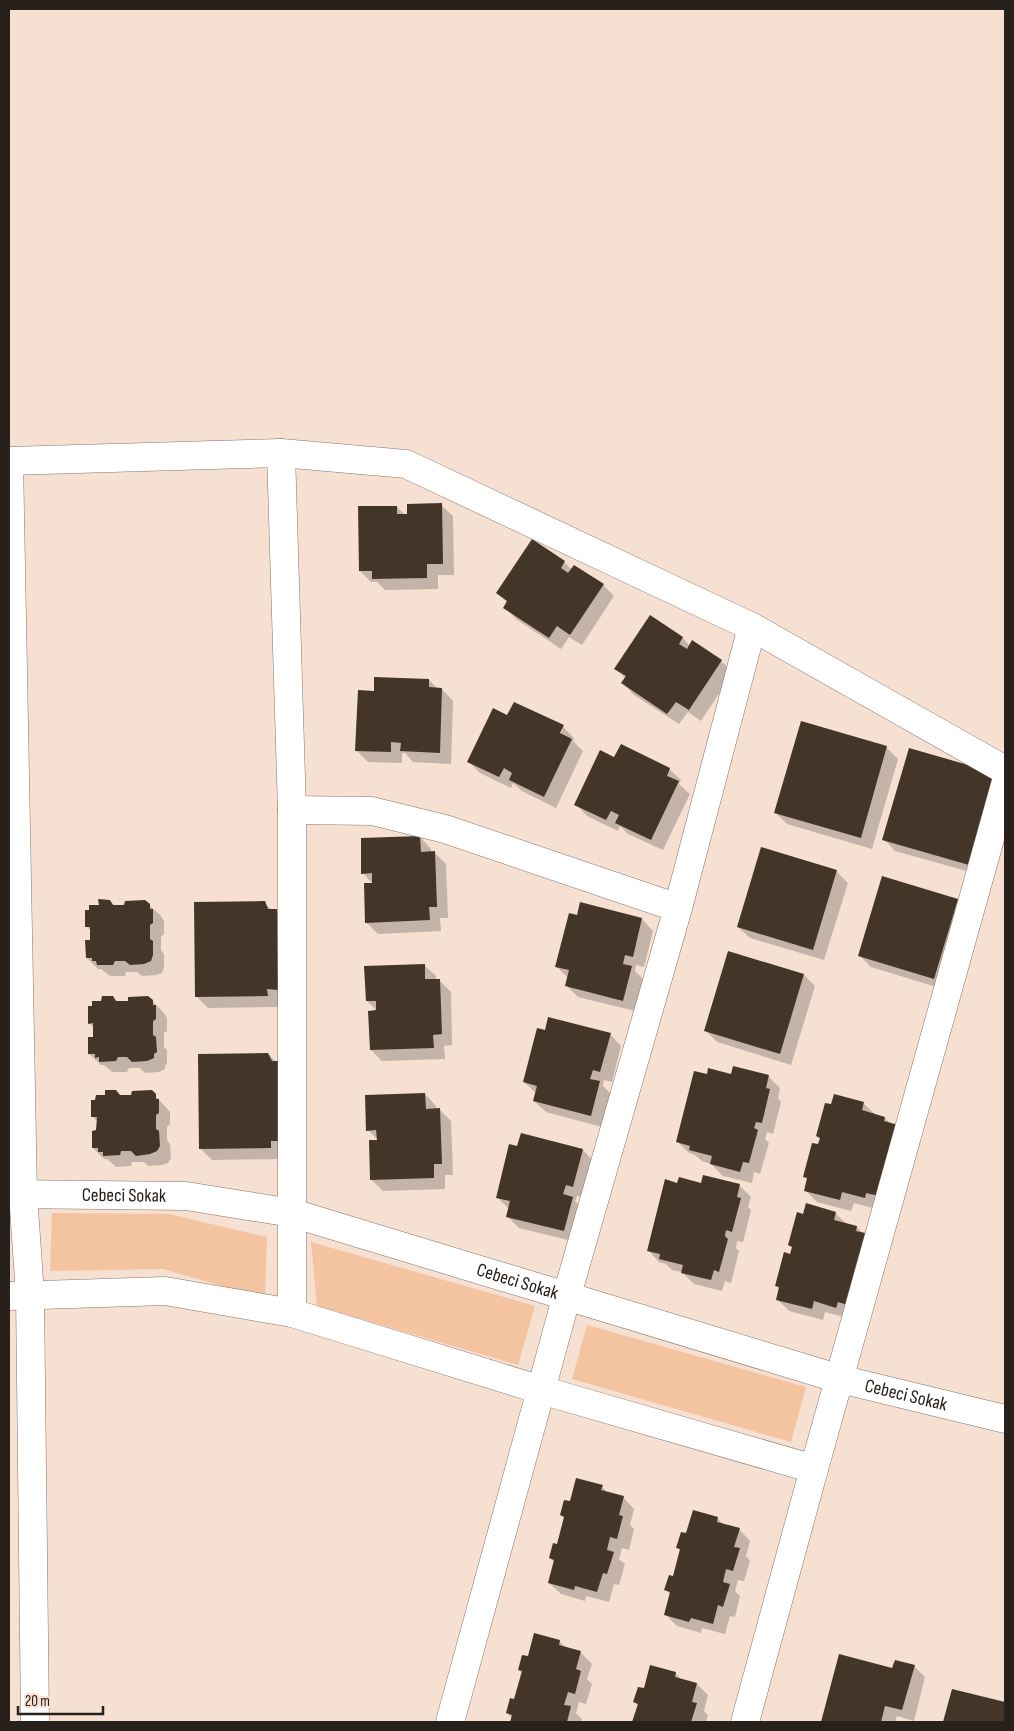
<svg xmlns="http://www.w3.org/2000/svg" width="1014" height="1731" viewBox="0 0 1014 1731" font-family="'Sofia Sans Condensed',sans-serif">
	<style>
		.green { fill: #f4c3a0 }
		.shadow { fill: #0003; fill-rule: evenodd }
		.building { fill: #443529 }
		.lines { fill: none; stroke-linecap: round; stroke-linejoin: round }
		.minor-casing { stroke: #877568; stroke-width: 29 }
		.minor { stroke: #fff; stroke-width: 28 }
		.labels { text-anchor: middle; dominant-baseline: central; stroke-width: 5; stroke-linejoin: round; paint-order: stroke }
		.street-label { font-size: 19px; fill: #28201b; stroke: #f5e0d2 }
	</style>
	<rect width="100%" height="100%" fill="#f5e0d2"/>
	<!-- green -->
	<path class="green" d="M52,1213L169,1214L267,1237L265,1298L163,1269L50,1271Z
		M311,1242L535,1306L518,1365L317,1306Z
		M587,1325L806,1387L791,1442L572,1379Z"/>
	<!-- shadow -->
	<path class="shadow" d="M441,505L453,516L454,575H438V589L385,590L377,582H371L360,571L397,507L405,515Z
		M564,562L572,570L603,585L614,596L582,645L569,637L561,649L516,619L505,607L508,603L498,593Z
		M650,616L683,638L690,646L721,661L733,672L701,721L688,712L679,724L634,695L623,683L626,679L616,669Z
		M429,680L438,689H442L453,701L451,764L413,762L405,753H402V763L368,762L357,751L375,692Z
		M508,716L563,727L574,738L573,741L583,751L556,808L522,791L513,783L511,788L480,773L469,762ZM560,729H563L558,739Z
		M886,747L898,759L872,849L787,824L775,812Z
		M910,750L981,875L895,851L884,839Z
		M669,769L681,780L679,784L690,794L663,850L628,834L620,826L618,831L587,816L576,804Z
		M420,837L431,849V853H435L446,864L448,918H440L441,931L378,934L366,922L373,884L363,873Z
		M836,871L848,883L824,960L750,938L738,927Z
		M883,878L958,900L969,912L946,990L871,967L860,956Z
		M110,901L115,906H125L145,901L161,916L164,921V934L161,937V950L164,954V967L162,973L156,975L142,976L137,972H126L125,976H110L101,969H98L87,958L91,941V931L86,926L100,906Z
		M264,903L272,910H276L288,922L289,1001L278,1000V1007L208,1008L197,997Z
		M581,903L642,919L653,931L644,967L636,965L635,971L643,979L635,1011L578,997L566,985L568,978L557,967L577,917Z
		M424,965L436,976V980H439L451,992L452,1045L444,1046L445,1059L382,1061L371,1050L378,1012L367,1001Z
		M804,975L815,986L791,1065L717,1042L705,1030Z
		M113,997L118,1003L129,1002L148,997L164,1013L167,1018V1031L164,1033V1047L167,1050V1064L165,1065V1069L159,1072L145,1073L140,1068H129L127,1072H112L104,1065H101L89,1054L94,1038V1028L89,1023L103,1002Z
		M610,1034L621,1046L612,1082L604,1080L603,1086L611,1094L602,1127L546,1112L534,1101L536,1093L524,1082Z
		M268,1054L276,1062L282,1159L212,1160L200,1148Z
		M708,1075L769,1077L780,1088L778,1098L781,1102L773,1134L767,1132L765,1139L769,1143L760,1174L754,1172L752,1183L723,1176L711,1164L702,1161L695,1155L689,1153L678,1142Z
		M116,1091L121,1096H132L151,1091L170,1112V1124L167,1127V1140L170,1144L171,1158L168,1163L162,1165L148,1166L144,1162H132L131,1166L116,1167L107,1159H104L93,1148L98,1131V1122L93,1117L106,1096Z
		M425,1094L436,1106V1110H440L451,1121L453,1175H445V1189L383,1191L371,1179L379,1141L368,1130Z
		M863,1103L876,1115L885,1118L891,1124L876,1209L854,1203L851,1211L817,1202L805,1190L808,1180L804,1176L819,1146L821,1139L817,1136Z
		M518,1148L583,1150L594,1162L585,1198L577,1196L575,1201L584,1210L576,1242L519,1228L507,1216L509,1209L497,1197Z
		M678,1184L739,1185L751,1197L748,1207L751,1210L743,1242L737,1241L736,1248L739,1251L731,1283L725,1281L722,1291L694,1284L682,1272L672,1270L666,1264L659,1262L648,1250Z
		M835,1213L848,1225L857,1227L863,1234L848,1318L825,1312L823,1320L789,1311L777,1299L780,1289L776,1286L793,1248L789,1245L804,1215Z
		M602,1487L609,1494L623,1497L634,1509L630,1525L634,1529L629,1550L622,1548L619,1559L625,1564L619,1585L614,1584L609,1602L586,1596L585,1601L561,1594L549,1583L555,1563L550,1558L557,1546L565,1518L562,1515L571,1503Z
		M718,1519L724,1525L739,1529L750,1541L746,1556L750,1561L744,1581L738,1580L735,1591L740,1596L735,1617L730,1616L725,1634L702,1628L701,1633L677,1626L665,1614L671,1595L666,1590L674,1577L681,1551L677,1547L687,1535Z
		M559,1641L566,1648L580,1652L592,1664L587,1679L592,1684L586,1704L579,1702L576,1713L582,1719L581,1722H511L512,1718L507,1713L515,1700L522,1673L519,1670L528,1658Z
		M840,1655L893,1670L914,1666L925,1677L914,1721L897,1716L895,1722H822Z
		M675,1673L682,1680L697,1684L708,1695L704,1711L708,1715L706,1722H634L638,1706L635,1702L645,1690Z
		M953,1690L1005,1704V1722H945Z"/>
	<!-- building -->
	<path class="building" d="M442,503L443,564H427V578L372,579V571H359L358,506H397V514H407V504Z
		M532,539L565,561L561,568L568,573L574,565L604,584L570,635L557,626L549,638L503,608L507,601L496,593Z
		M650,615L683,637L679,644L687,649L692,640L722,660L689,710L676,702L667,714L621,683L626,676L614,669Z
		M374,677L429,679V687L442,688L440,753L400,751L401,743L391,742V752L355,751L358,690L374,691Z
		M514,702L564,725L560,733L572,739L544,797L509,780L512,773L504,768L499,777L467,762L493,708L507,715Z
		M801,721L887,746L861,838L774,813Z
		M621,744L670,768L667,776L679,781L651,840L615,823L619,815L611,811L606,820L574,805L600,750L614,757Z
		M909,748L996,773L969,865L882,840Z
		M420,836L421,852L435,851L437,907H429L430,920L365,923L364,883H372V873L361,874V838Z
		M761,847L837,870L813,950L737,927Z
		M882,876L958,899L934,979L858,956Z
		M98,899L110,900L113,905H124L125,901L145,900L150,904V909H153V923L150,925V939L153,941V955L151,961L144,964L130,965L125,961H115L113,965H97L96,961H92V958H86L85,940H90V927H85V910H89V905H99Z
		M265,901L268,909H277L278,990L267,989L268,996L195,997L194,902Z
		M580,902L642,918L633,957L625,955L623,964L632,966L623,1001L565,986L569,970L555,967L569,913L577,915Z
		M728,951L804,974L780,1054L704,1031Z
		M425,964V979H440L442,1034L433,1035L434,1048L370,1050L368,1011L376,1010V1001H366L364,966Z
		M102,996H113L116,1001H128V997L148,996L153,1000V1005H156V1019L153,1021V1035L156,1037L157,1052L154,1054V1058L147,1061L132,1062L127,1057H118L116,1061L99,1062V1057L95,1058V1054H88V1037H93V1023L88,1024V1006H92V1001H101Z
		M548,1017L611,1033L600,1072L593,1070L590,1079L600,1081L591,1116L533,1101L537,1086L523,1082L537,1028L545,1030Z
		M268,1053L272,1061H280L281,1141H271V1148L199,1149L198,1054Z
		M733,1066L769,1075L766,1088L770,1089L762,1123L756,1122L754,1128L758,1130L749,1163L743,1162L740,1172L710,1164L712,1156L689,1150L690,1146L676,1142L694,1071L707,1074L708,1068L731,1074Z
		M105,1090H116L120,1095H131L132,1091L152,1090L156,1094V1099H159V1113L156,1115V1129L159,1131L160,1146L157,1151L150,1154L136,1156L131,1151H121L120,1155L103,1156V1152H98V1148H92V1131L96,1130L97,1117H91V1100H95L96,1095H105Z
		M425,1093L426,1109L440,1108L442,1164H434V1178L370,1180L369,1140H377L376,1130L366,1131L365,1095Z
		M834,1094L864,1102L862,1110L885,1117L884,1121L898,1125L879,1196L866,1193L865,1198L842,1192L840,1200L804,1191L807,1178L803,1177L812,1143L818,1144L820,1138L816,1136L825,1103L831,1104Z
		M521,1133L583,1149L573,1187L566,1185L563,1194L573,1197L564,1231L506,1217L510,1201L496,1198L509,1144L517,1146Z
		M703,1175L740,1184L737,1197L741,1198L732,1232L726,1230L725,1236L728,1239L719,1272L714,1270L711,1280L681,1273L683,1265L659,1259L660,1254L647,1251L665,1179L677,1183L679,1177L701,1183Z
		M806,1203L836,1212L834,1220L857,1226L856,1231L870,1234L851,1306L838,1302L836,1308L814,1301L812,1309L776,1300L779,1287L775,1286L784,1252L790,1254L792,1247L788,1245L797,1212L803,1214Z
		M576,1478L603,1485L601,1490L624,1496L619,1515L623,1516L617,1539L610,1537L607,1550L614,1552L607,1574L603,1573L597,1592L575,1586L574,1590L548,1583L554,1560L549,1558L553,1543L557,1544L564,1517L560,1515L564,1500L570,1501Z
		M693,1510L718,1517L717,1522L740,1528L734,1547L740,1548L733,1571L726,1569L723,1582L730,1584L723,1607L718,1605L713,1624L691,1618L689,1622L664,1615L670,1592L664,1590L669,1575L673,1576L680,1549L676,1548L681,1532L686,1533Z
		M534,1633L560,1640L559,1645L581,1651L576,1669L581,1671L575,1694L568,1692L564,1705L571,1706L567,1722H510L512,1715L506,1713L510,1698L514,1699L522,1671L518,1670L522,1655L528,1656Z
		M839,1654L892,1668L895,1660L915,1665L902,1710L885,1706L881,1722H821Z
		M650,1665L676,1672L675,1677L697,1683L692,1702L697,1703L691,1722H632L638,1704L633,1702L638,1687L644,1688Z
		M952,1689L1005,1702V1722H943Z"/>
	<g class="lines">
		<defs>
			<g id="minor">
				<path d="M281,453L292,810V1313"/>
				<path d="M9,461L23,1194L30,1295L35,1722"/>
				<path d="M9,461L281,453L406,464L752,627L1005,770"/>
				<path d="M292,810L372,811L445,829L678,908"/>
				<path id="s1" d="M9,1194L186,1196L292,1213L840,1379L1005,1419"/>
				<path d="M9,1296L165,1291L292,1313L541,1390L814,1469"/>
				<path d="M450,1722L567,1295L678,908L752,627"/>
				<path d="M745,1722L814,1469L1005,785"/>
			</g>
		</defs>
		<!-- minor casing -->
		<use href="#minor" class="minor-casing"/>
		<!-- minor -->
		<use href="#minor" class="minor"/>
	</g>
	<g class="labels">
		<!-- street labels -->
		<g class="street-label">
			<text stroke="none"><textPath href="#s1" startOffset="115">Cebeci Sokak</textPath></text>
			<text stroke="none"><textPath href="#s1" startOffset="520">Cebeci Sokak</textPath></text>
			<text stroke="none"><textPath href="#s1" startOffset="925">Cebeci Sokak</textPath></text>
		</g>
	</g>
	<!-- border -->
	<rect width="1014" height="1731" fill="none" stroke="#28201b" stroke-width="20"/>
	<!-- scale -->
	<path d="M18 1706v8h85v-8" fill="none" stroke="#28201b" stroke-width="2.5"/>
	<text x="25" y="1706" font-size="15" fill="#28201b" stroke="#f5e0d2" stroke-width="4" paint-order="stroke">20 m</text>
</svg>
